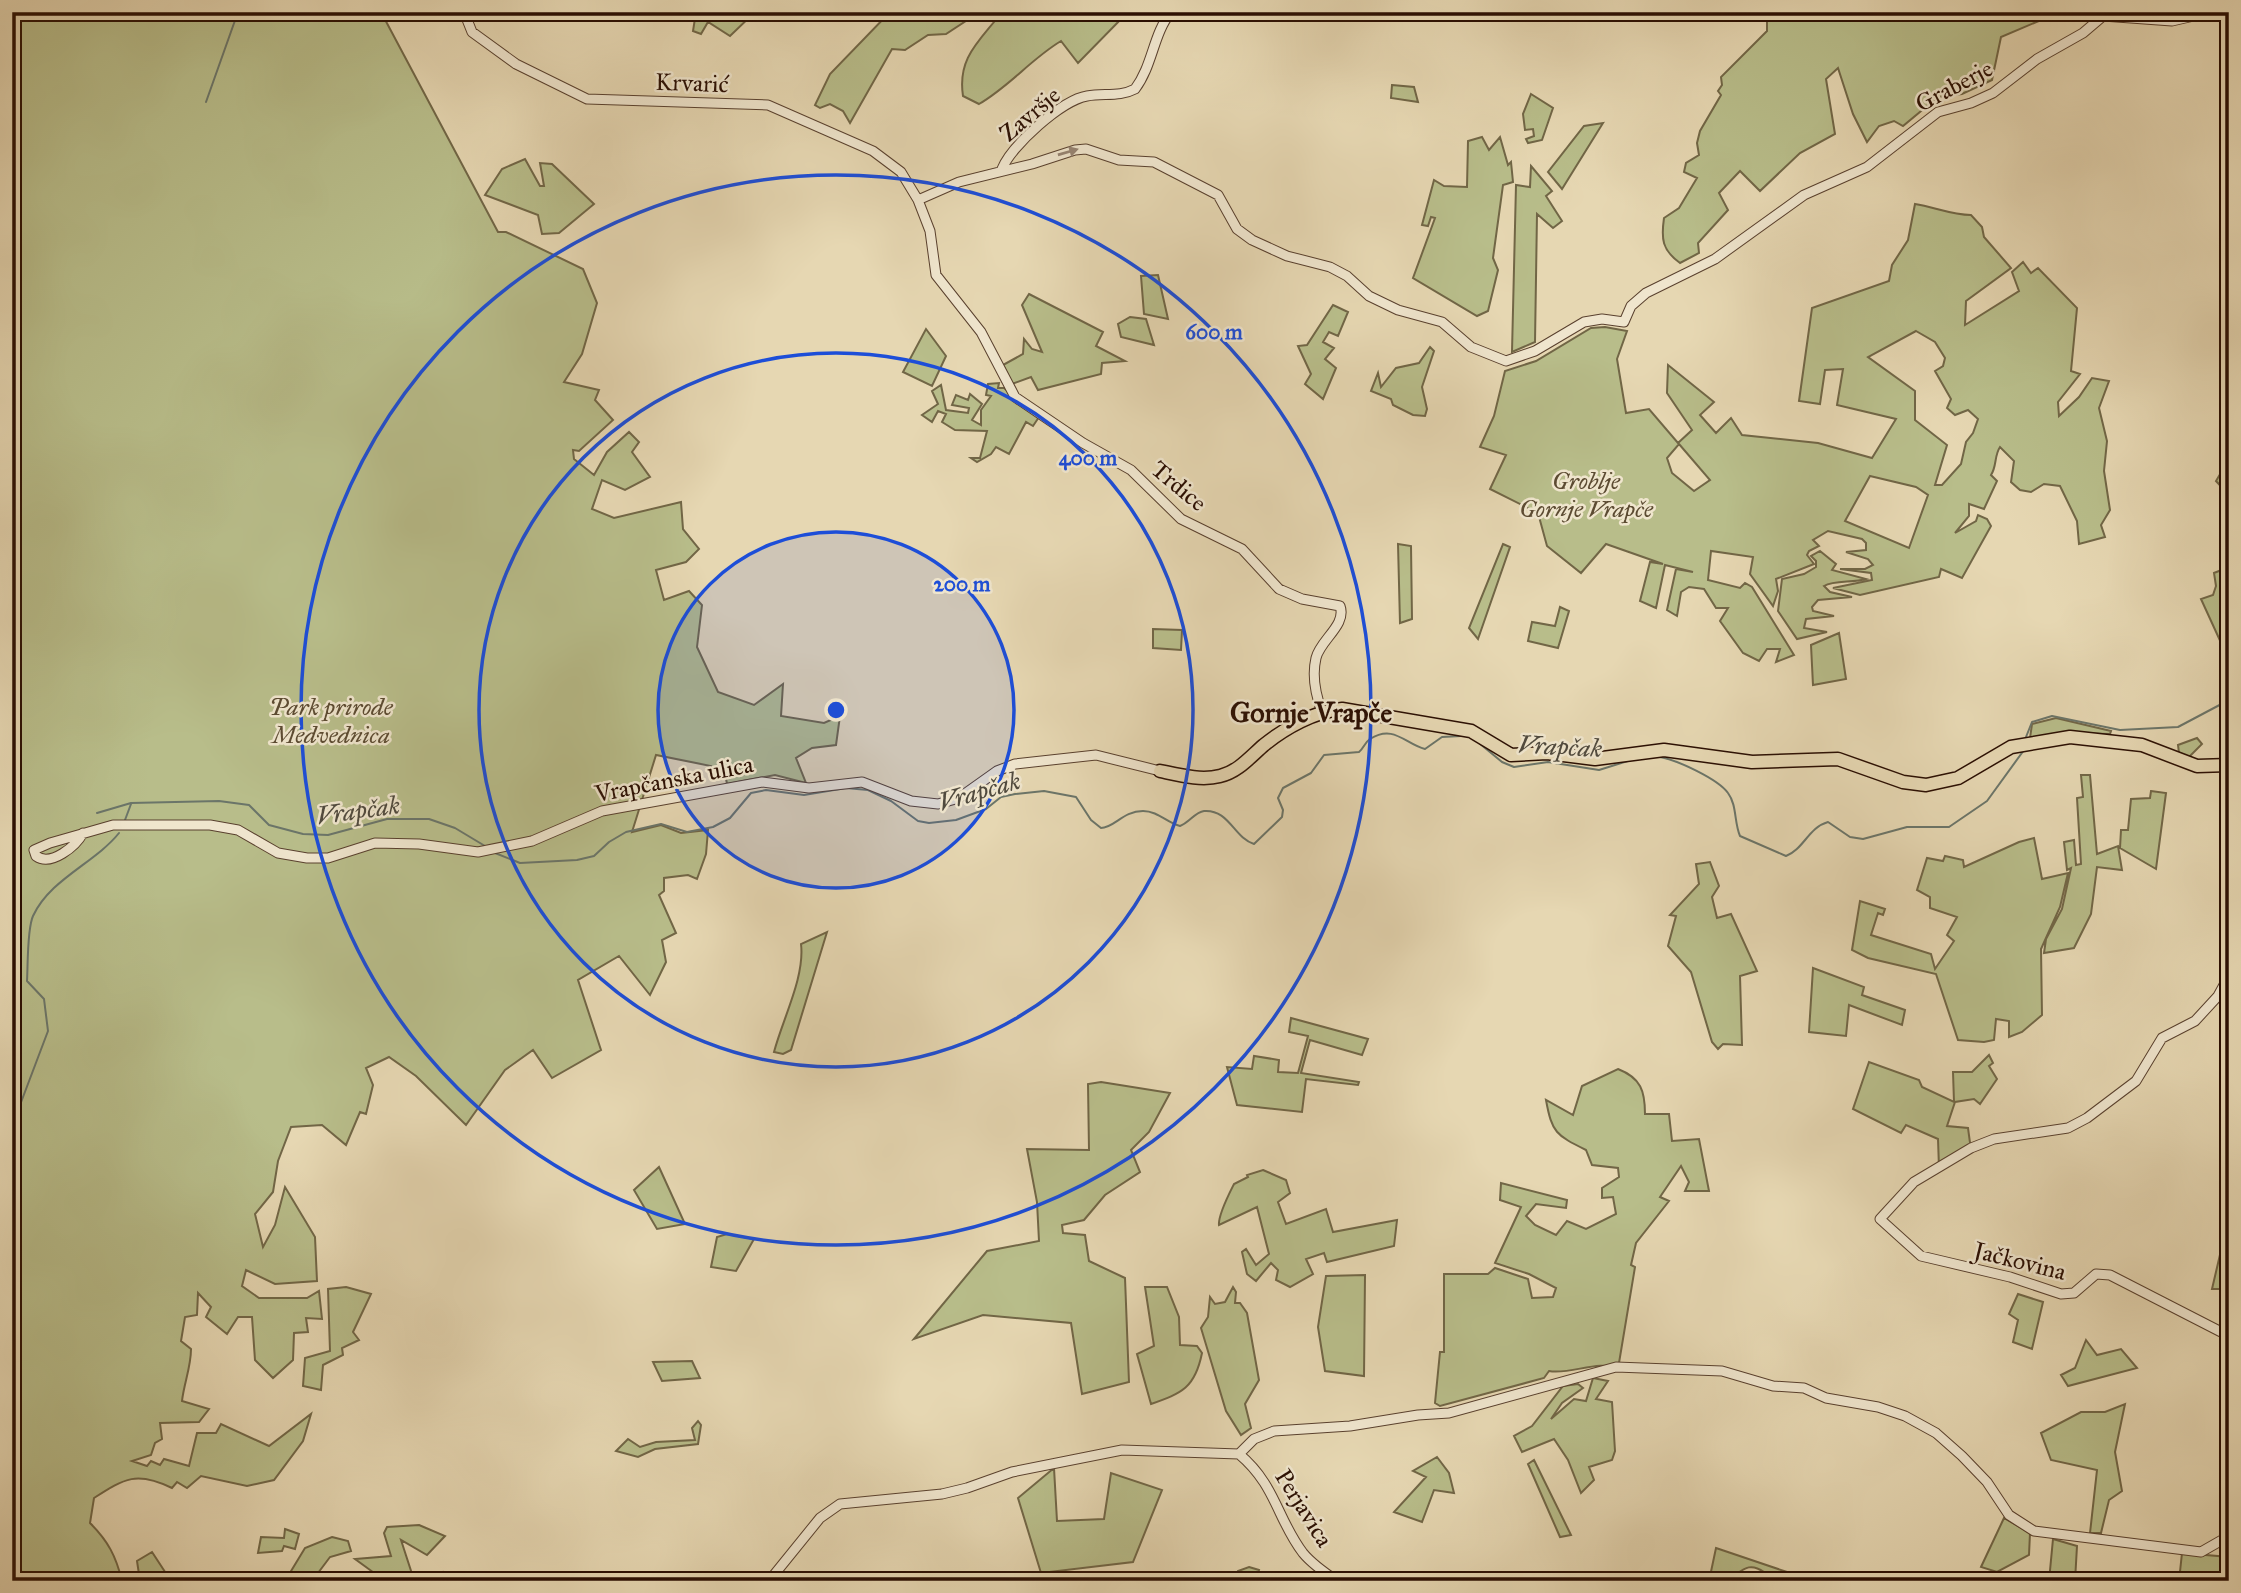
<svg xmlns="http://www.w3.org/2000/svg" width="2241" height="1593" viewBox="0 0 2241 1593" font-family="'IM FELL Great Primer',serif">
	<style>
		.green { fill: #b8bd8a; stroke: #716646; stroke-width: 2; fill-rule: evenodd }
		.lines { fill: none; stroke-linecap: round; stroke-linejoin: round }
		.stream { stroke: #6b7569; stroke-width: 2 }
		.minor-casing { stroke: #59402e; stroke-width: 11 }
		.major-casing { stroke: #2a0e02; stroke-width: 15 }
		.minor { stroke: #efe5cd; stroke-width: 9 }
		.major { stroke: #e6d7b2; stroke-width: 12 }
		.oneway { fill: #968472 }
		.ring { fill: none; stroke: #1d4ed8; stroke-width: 3.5 }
		.labels { text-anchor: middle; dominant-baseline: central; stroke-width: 5; stroke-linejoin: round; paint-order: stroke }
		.street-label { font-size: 24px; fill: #2a0e02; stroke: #efe5cd }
		.park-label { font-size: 24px; font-style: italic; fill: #5c4b32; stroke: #efe5cd }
		.water-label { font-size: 26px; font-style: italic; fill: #504a3e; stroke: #efe5cd }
		.quarter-label { font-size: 28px; font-weight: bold; fill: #2a0e02; stroke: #efe5cd }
		.centre { fill: #1d4ed8; stroke: #efe5cd; stroke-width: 3.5 }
		.ring-label { font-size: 21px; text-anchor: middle; font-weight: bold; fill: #1d4ed8; stroke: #efe5cd; stroke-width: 5; stroke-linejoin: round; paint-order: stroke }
	</style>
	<rect width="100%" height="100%" fill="#e6d7b2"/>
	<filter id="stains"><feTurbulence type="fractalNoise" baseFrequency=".00286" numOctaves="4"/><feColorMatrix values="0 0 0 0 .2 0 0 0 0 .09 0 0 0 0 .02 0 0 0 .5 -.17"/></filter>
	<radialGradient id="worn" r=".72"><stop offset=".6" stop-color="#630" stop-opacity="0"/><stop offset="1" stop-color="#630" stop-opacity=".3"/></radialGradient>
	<!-- green -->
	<path class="green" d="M12,12H381L498,232H506L583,269L597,303L582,354L564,382L599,390L595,400L613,420L579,451L573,450L574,459L594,475L607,452L629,432L639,442L632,452L650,477L625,490L602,480L592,509L614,518L681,502L683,529L699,549L686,562L656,570L664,600L689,591L702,605L697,647L718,692L754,705L783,684L781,716L824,723L840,716L836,745L812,748L796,758L806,783L775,775L727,784L725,773L714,775L711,766L656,755L632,832L661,825L681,833L708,830L706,854L697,879L688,875L664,878V891L659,895L676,933L662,940L666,962L650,995L619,956L578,980L601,1050L552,1078L533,1050L505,1070L466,1125L416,1076L389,1057L366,1068L373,1085L366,1114L360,1112L346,1145L322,1125L291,1127L278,1161L273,1192L255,1214L263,1247L275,1225L285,1187L315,1237L317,1281L275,1284L246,1270L242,1286L259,1298H307L319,1291L322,1319L306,1318L308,1332L294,1333L293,1360L273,1378L255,1360L252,1317H238L227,1334L206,1317L211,1307L198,1293L197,1315L185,1317L181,1341L191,1349C191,1367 184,1383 182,1401L209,1409L199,1422L160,1423L162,1439L155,1443L151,1455L132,1461L147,1466L151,1461L160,1465L164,1459L189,1466L197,1433H216L221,1424L269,1446L311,1414L303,1441L274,1480L247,1486L201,1476L187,1488L177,1482L172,1488C137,1471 125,1478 94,1498L90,1523C108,1541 116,1556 122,1581H12Z
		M696,12H755L730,36L708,22L701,34L693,31Z
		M890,12H973L975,15L946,34L928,35L905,50L892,49L850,123L843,111L830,104L820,108L815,105L830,74Z
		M1002,12H1128L1078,63L1061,41C1031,59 1010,86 979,104L963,96C957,57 980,41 1002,12Z
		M1767,12H2060L2001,37L1992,80L1962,94L1938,97L1903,126L1894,121L1879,126L1867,142L1853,114L1838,68L1826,79L1835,134L1800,153L1760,191L1740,171L1719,193L1728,210L1698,243L1699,253L1680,263C1662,250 1661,239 1664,218L1679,208L1697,178L1684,172L1686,163L1699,155L1697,143L1700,131L1721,95L1718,91L1722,85L1721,77L1767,31Z
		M1392,85L1414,87L1418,102L1391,98Z
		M1531,94L1553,108L1542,140L1528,143L1526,139L1534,136L1533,129L1525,130L1523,114Z
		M1603,123L1562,189L1548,172L1584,126Z
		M1482,137L1489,150L1500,137L1508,165L1511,162L1513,182L1503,185L1493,258L1498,270L1488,311L1477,316L1413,278L1435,218L1431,217L1428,226L1422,225L1434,180L1444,186L1467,187L1468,141Z
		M525,159L540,186H544L540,163L552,164L594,204L559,233L542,234L538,215L485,195L502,169Z
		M1531,166L1552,191L1546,196L1562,221L1553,228L1537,214L1535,342L1512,352L1516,185L1530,187Z
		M1915,204C1934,207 1952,215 1971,215L1982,227L1984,237L2011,268L1966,301L1965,325L2019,291L2012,272L2023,262L2031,273L2038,268L2077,308L2071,371L2080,374L2058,402L2059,416L2079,397L2092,378L2109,381L2099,408L2107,441L2104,471L2110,510L2101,525L2105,537L2079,544L2077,521L2060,486L2044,484L2031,492L2020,490L2011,482L2014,461L2000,447C1994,456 1997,466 1991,475L1997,481L1984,509L1969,504V516L1955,533L1976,521L1978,515L1987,519L1991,526L1962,578L1941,569L1939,577L1860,595L1833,588L1872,580L1871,573L1840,569H1865L1873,565L1868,559L1846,552L1866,550V543L1862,539L1828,531L1813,540L1819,546L1809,551L1807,555L1814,564L1776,579L1778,591L1773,606L1750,574L1753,557L1711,551L1708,580L1740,588L1745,583L1752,587L1794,655L1776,662L1780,649H1767L1759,661L1743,653L1720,621L1728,608H1716L1704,589L1689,587L1681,592L1677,616L1667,610L1676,569L1693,572L1665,565L1656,608L1640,601L1650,562L1663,564L1606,544L1581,573L1547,546L1538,513L1490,489L1506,455L1480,447L1494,416L1505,371L1536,361L1591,328L1605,327L1627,331L1617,359L1626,413L1649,409L1678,443L1692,430L1667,393L1668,365L1714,402L1700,415L1716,433L1731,418L1742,435L1818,443L1872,458L1896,419L1837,405L1843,369L1825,370L1820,404L1799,401L1812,308L1889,281L1892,265L1908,240ZM1916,331L1935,342L1945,358L1943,366L1935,371L1951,399L1947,408L1955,415L1968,410L1978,419L1973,433L1966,442L1961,464L1942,485H1935L1947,445L1915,420V391L1868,357ZM1679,444L1710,480L1694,491L1672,473L1667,458ZM1870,476L1916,487L1928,495L1909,548L1845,521Z
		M1158,275L1168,319L1144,314L1141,276Z
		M1029,294L1103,332L1096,346L1125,361L1102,363L1101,374L1038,390L1031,377L1012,384L1003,365L1023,354L1024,339L1032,349L1042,352L1022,305Z
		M1333,305L1348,312L1338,336L1329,332L1323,342L1334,348L1325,359L1336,368L1323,399L1305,384L1311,374L1298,346L1307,345Z
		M1130,317L1146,319L1154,345L1121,337L1118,324Z
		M926,329L946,356L932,386L903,372Z
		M1430,347L1434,351L1422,387L1427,409L1425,416L1413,415L1393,405L1391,399L1371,391L1378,373L1381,387L1396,368L1419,363Z
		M999,383L998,388H1004L1039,417L1033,426L1026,422L1009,454L996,447L991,454L977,462L971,458H980L987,431L955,430L942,422L946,414L938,411L932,422L922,415L938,404L932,391L941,385L946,410L968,413L969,408L952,405L956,395L968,400L970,394L982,404L972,420L981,425V410L991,396L986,395L988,384Z
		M2229,459V495L2216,481Z
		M1398,544L1411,546L1412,619L1400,623Z
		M1503,544L1510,547L1478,639L1469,628Z
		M1820,551L1836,564L1832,570L1866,579C1853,583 1834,580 1824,586L1830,592L1852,597L1818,600L1812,607L1813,611L1834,616L1806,619L1804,628L1827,632L1797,639L1778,611L1782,579L1804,574L1816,567V561L1811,556Z
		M2229,567V642L2222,645L2201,599L2213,595L2216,586L2214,573Z
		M1560,607L1569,611L1558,648L1528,641L1532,622L1555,626Z
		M1153,629L1182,630L1181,650L1153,648Z
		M1839,633L1846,679L1813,685L1811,645Z
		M2056,718L2111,731L2110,734L2065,733L2030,738L2032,724Z
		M2197,738L2202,744L2188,758L2179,753L2178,745Z
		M2081,775H2090L2097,854L2118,846L2122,870L2097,867L2091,914L2074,948L2044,953L2046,939L2062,909L2071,868L2067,870L2064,842L2074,840L2076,865L2081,864L2077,798L2083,797Z
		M2151,791L2166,793L2156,869L2120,848L2121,830H2128L2131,799L2150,798Z
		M2034,838L2042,879L2068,873L2060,907L2041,949L2042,1015L2022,1032L2009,1037V1021L1996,1019L1994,1040L1984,1042L1958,1040L1936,974L1868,958L1852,950L1860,901L1885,909L1883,915L1878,913L1871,935L1931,954L1935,969L1954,941L1947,935L1957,917L1930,908V897L1917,890L1927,858L1943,861L1945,856L1963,860L1964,867L2019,842Z
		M1710,862L1719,886L1712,897L1717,918L1731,914L1757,971L1740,976L1742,1045L1723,1044L1718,1049L1712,1042L1691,972L1668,946L1676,916L1670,915L1699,884L1696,864Z
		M827,932L791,1050L783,1054L774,1052C783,1018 805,977 801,944Z
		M1813,968L1864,987L1862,995L1905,1010L1902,1025L1849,1005L1846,1036L1809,1032Z
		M1291,1018L1368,1039L1362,1055L1310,1040L1301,1073L1359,1082L1358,1085L1306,1079L1302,1112L1237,1105L1227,1067L1252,1069L1254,1056L1279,1060L1278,1072L1298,1073L1308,1036L1289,1032Z
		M1989,1055L1993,1063L1989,1066L1997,1079L1980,1104L1974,1099L1955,1102L1947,1126L1968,1128L1971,1150L1939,1168L1938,1139L1906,1125L1901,1133L1853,1109L1869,1062L1919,1080L1922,1087L1954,1102L1953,1072H1972Z
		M1618,1069C1641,1078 1645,1091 1645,1114H1669L1672,1141L1699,1139L1709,1191H1685L1689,1182L1681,1166L1660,1197L1669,1201L1636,1243L1631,1265L1635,1267L1618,1369C1599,1359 1571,1375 1549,1371L1544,1378L1440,1406L1435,1403L1440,1352H1444V1274H1488L1495,1268L1528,1279L1532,1298L1553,1297L1556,1288L1529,1274L1495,1263L1521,1207L1500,1200L1501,1183L1567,1200L1566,1208L1536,1204L1526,1216L1535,1225L1556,1235L1567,1221L1586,1229L1616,1214L1613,1197L1602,1198V1188L1619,1177L1618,1168L1592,1165L1586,1150C1556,1135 1552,1133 1546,1100L1573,1115L1582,1086Z
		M1101,1082L1170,1093L1149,1132L1131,1150L1140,1172L1105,1195L1084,1220L1062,1225L1063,1233L1085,1235L1089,1261L1125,1278L1129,1382L1082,1394L1071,1323L983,1315L914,1339L987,1251L1039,1241L1037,1202L1027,1149L1089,1150L1088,1084Z
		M659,1167L685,1224L657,1229L634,1190Z
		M1263,1170L1286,1180L1290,1193L1278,1202L1286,1224L1326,1209L1333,1232L1397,1220L1394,1246L1327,1262L1324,1253L1306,1259L1313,1274L1290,1287L1276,1280L1278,1270L1271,1263L1256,1281L1247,1274L1242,1252L1246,1249L1256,1265L1269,1254L1257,1207L1219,1225C1218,1215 1229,1194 1234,1184L1248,1177L1247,1175Z
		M2229,1216V1289H2212Z
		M727,1234L754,1239L736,1271L711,1267L717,1237Z
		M1365,1275L1364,1376L1325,1371L1318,1327L1326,1276Z
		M346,1287L371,1294L353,1332L359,1340L342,1348L343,1355L323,1365L321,1390L303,1386L305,1358L330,1351L328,1289Z
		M1145,1287H1167L1179,1317L1180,1345L1197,1346L1202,1353C1195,1388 1182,1393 1151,1404L1137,1354L1154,1346Z
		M1233,1287L1236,1292L1235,1303H1240L1247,1313L1259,1380L1245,1404L1251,1428L1241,1435L1226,1411L1201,1328L1208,1317L1210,1297L1215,1304L1225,1302Z
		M2018,1294L2043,1302L2032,1349L2013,1342L2018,1320L2009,1314Z
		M2086,1340L2097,1355L2121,1349L2137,1368L2068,1386L2061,1375L2075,1368Z
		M692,1361L700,1378L662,1381L653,1362Z
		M1593,1378L1608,1381L1596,1399L1612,1402L1615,1451L1612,1460L1589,1467L1594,1480L1581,1493L1568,1460L1554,1439L1522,1452L1514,1436L1532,1426L1563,1386L1578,1384L1583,1388L1562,1403L1551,1419L1574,1399L1586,1401Z
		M2125,1404L2115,1452L2122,1491L2109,1500L2101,1533H2090L2097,1470L2051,1460L2041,1433L2081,1412H2105Z
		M698,1421L701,1425L698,1444L655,1449L638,1457L616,1451L628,1439L640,1447L656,1442L695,1440L692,1428Z
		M1437,1457L1449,1473L1454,1493L1434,1490L1422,1522L1394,1512L1426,1477L1413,1471Z
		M1534,1460L1571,1535L1560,1537L1528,1464Z
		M1054,1468L1057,1521L1104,1519L1111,1473L1162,1490L1133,1562L1041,1573L1018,1498Z
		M2004,1518L2030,1533L2029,1555L1997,1572L1981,1567Z
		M419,1525L445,1536L427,1555L401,1540L414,1580L443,1572L450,1581H379L377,1575L355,1559L391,1556L384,1533L387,1527Z
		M285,1529L299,1534L295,1549L284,1546L282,1551L258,1553L261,1537L284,1538Z
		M332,1537L348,1541L351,1551L330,1557L312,1581H285L305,1548Z
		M2053,1539L2077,1546L2075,1581H2049Z
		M1716,1548L1790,1573L1788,1581H1767L1764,1572C1747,1560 1741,1573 1727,1580C1723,1582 1714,1581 1709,1581Z
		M152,1552L171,1581H140L137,1561Z
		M2182,1553L2229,1557V1581H2179Z
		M1249,1567L1259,1570L1256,1581H1236L1238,1571Z"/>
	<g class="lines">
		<!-- stream -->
		<path class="stream" d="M206,102L238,12
			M2026,737L2032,722L2052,716L2120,730L2178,727L2229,700
			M1479,743L1502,762L1514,767L1548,762L1599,770L1631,760
			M1660,757C1677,760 1718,779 1728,793C1737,805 1734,822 1740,836L1786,856C1803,850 1809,827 1828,822L1850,837L1863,839L1907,827H1949L1987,801L2024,750
			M97,813L131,803L219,801L249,805L269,825L303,834L328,835L387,819H429L455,828L485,846
			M125,820L131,804
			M495,853L520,863L577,860L594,856L609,842L626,832L661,824L687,832L713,827L730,818L751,793L766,790L804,795L846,788L868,790L891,801L918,821L929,823L956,820L986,809L1001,797L1015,794L1044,791L1076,797L1091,820L1101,828C1114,828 1123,811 1143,811C1158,811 1167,823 1180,826C1189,823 1195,812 1204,811C1229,809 1234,838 1254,844L1282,817L1283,810L1278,798L1283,788L1311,773L1324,755L1359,752C1364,748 1365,742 1370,739C1394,724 1405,744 1425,749L1442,737L1461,736
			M12,1175L19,1146L20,1105L48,1031L44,999L27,981C28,965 27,929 33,916C50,879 95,863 119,833
			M12,1196L19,1202L16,1205L20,1215L12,1218"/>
		<defs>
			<path id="minor" d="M464,12L472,32L516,64L587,99L768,105L873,151L901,172L918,200L930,231L936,275L981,332L1015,397L1083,443L1131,470L1181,519L1242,549L1279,589L1302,599L1340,606C1347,625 1320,640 1316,658C1312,675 1316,696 1322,712
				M1002,169C1011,146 1062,100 1087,96C1104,93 1120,97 1135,89C1153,65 1153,34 1171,12
				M918,200L959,182L1032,164L1075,150L1086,149L1119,160L1154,162L1218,195L1237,229L1252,240L1287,256L1330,267L1347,276L1369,296L1398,310L1442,322L1471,347L1506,361L1535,351L1584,322L1602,319L1624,322L1631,306L1646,293L1715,259L1804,195L1867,167L1938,112L1971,103L1993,93L2037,59L2083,33L2103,16L2172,21L2211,12
				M83,833C76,846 51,867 36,856L34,850L50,843L113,825H210L238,830L278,853L307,858H328L375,843L419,844L478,852L532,841L602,811L762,782L809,788L862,782L911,801L938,804L959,798L997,771L1015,764L1096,755L1160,771
				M2229,976L2218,996L2195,1021L2162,1038L2136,1081L2087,1118L2068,1128L1994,1139L1971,1148L1914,1182L1880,1219L1921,1256L2010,1277L2061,1294L2074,1293L2096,1274L2110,1275L2229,1336
				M1239,1454L1254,1439L1274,1431L1350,1426L1418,1415L1449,1413L1616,1367L1722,1371L1773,1386L1804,1388L1826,1398L1878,1407L1905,1416L1936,1433L1962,1456L1987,1482L2009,1515L2034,1531L2201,1552L2229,1536
				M1239,1454C1276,1485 1277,1519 1303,1553C1312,1564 1325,1573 1337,1581
				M769,1581L820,1518L840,1504L942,1494L967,1488L1012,1472L1122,1450L1239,1454"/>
			<path id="major" d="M1160,771C1179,775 1201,781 1220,776C1238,772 1250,757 1264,745C1285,728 1315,711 1342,709L1471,731L1511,755L1547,753L1595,759L1664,750L1752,762L1838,759L1903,782L1926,785L1958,778L2011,747L2070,737L2142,745L2197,766L2229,765"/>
		</defs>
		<!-- minor casing -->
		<use href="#minor" class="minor-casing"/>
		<!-- major casing -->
		<use href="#major" class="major-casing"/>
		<!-- minor -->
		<use href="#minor" class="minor"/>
		<!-- major -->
		<use href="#major" class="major"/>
	</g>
	<!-- one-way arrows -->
	<defs><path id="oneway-solid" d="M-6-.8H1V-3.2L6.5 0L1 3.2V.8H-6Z" transform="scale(1.75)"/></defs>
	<use class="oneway" href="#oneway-solid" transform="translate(1068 152) rotate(-16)"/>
	<!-- distance rings -->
	<circle cx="836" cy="710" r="178" fill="#1d4ed8" fill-opacity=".12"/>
	<g class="ring">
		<circle cx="836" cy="710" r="178"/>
		<circle cx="836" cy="710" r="357"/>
		<circle cx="836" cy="710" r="535"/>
	</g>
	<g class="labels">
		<!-- street labels -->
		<g class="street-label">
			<text transform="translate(692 83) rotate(2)">Krvarić</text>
			<text transform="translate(1954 86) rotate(-28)">Graberje</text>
			<text transform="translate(1030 114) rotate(-40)">Završje</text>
			<text transform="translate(1179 486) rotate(40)">Trdice</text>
			<text transform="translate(674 779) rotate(-11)">Vrapčanska ulica</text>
			<text transform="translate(2020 1261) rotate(14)">Jačkovina</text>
			<text transform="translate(1304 1508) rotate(58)">Perjavica</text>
		</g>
		<!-- park labels -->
		<g class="park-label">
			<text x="1586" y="481">Groblje<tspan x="1586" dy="28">Gornje Vrapče</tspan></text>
			<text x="331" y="707">Park prirode<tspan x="331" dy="28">Medvednica</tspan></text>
		</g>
		<!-- water labels -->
		<g class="water-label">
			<text transform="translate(1560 746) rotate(3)">Vrapčak</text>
			<text transform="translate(979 791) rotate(-16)">Vrapčak</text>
			<text transform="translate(358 810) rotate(-8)">Vrapčak</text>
		</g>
		<!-- quarter labels -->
		<g class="quarter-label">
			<text x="1311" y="712">Gornje Vrapče</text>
		</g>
	</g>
	<circle cx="836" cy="710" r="10" class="centre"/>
	<g class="ring-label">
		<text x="1214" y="339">600 m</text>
		<text x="1088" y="465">400 m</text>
		<text x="962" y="591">200 m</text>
	</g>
	<!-- margin -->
	<rect width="2241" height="1593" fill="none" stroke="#e6d7b2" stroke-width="42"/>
	<rect x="14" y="14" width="2213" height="1565" fill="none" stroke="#2a0e02" stroke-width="3.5"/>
	<rect x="21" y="21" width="2199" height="1551" fill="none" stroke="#2a0e02" stroke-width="2"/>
	<rect width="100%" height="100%" filter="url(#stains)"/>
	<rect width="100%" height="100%" fill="url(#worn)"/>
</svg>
